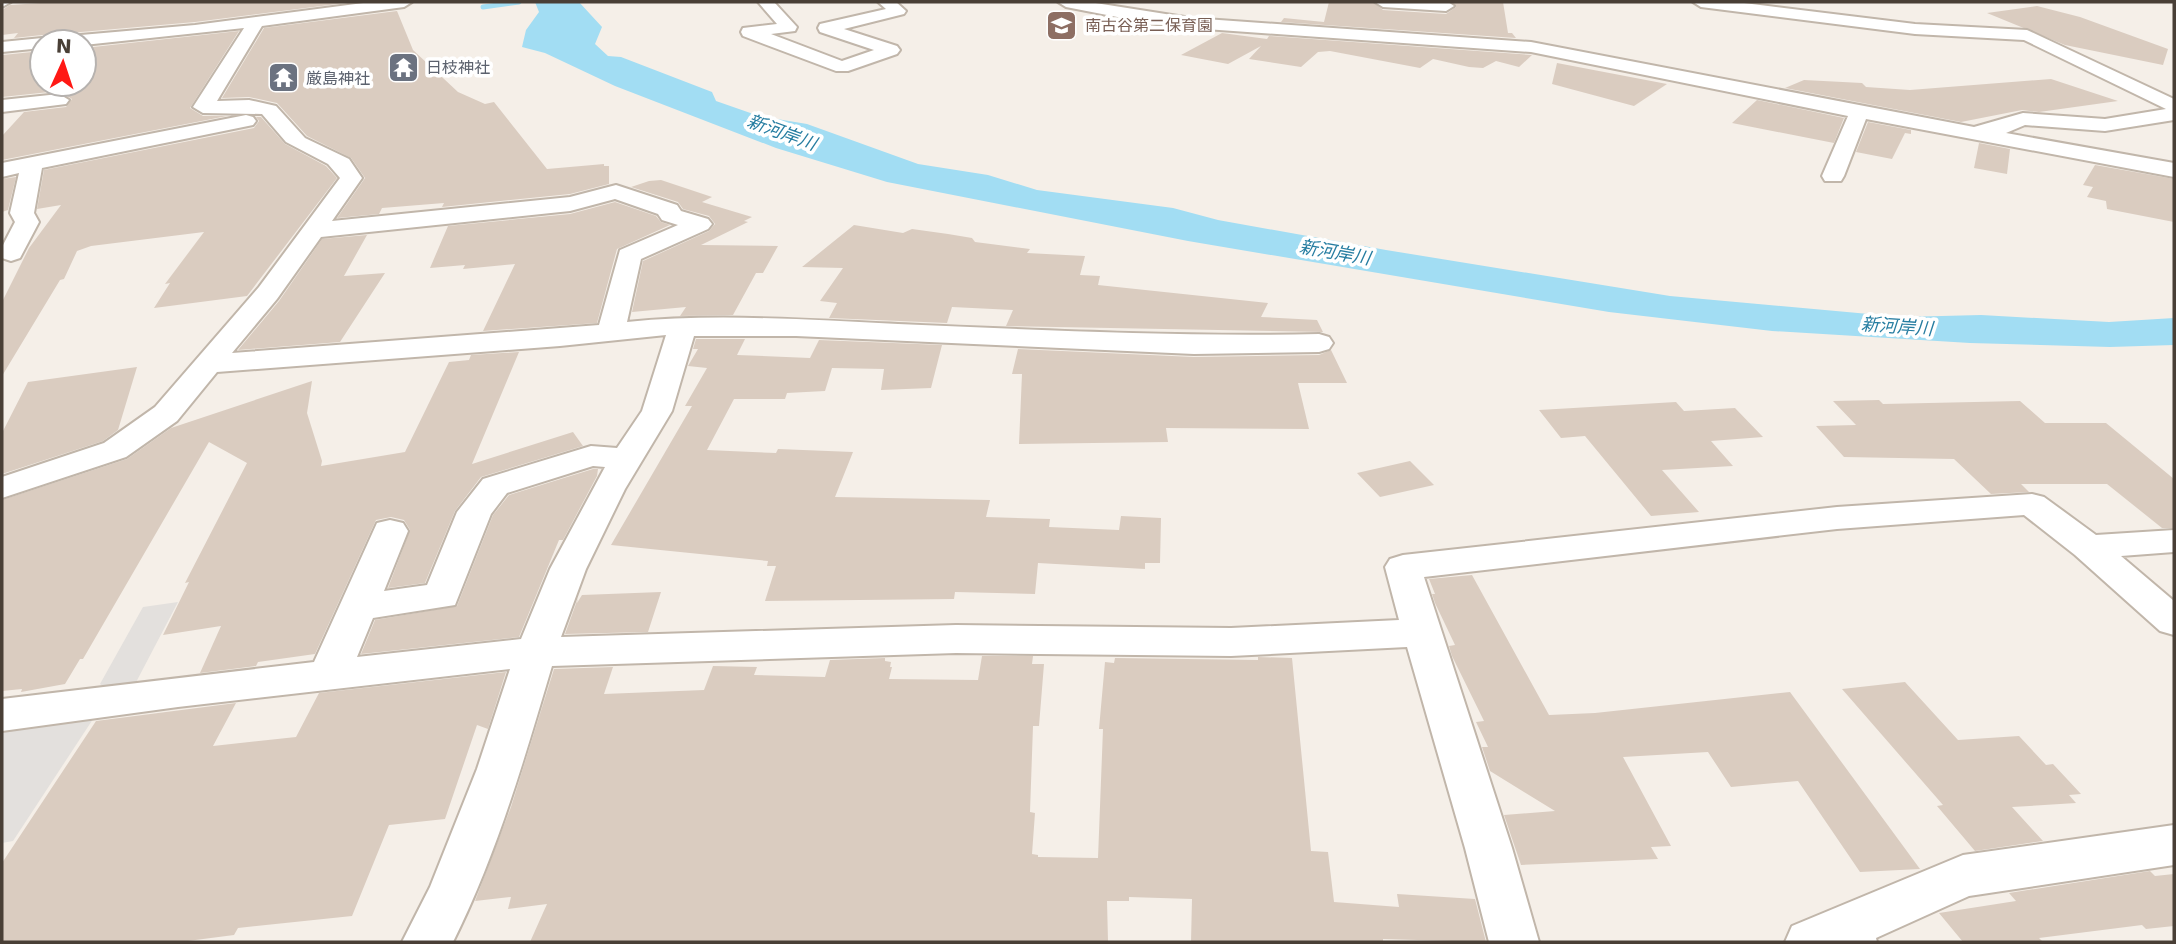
<svg xmlns="http://www.w3.org/2000/svg" width="2176" height="944" viewBox="0 0 2176 944" font-family="'DejaVu Sans','Noto Sans JP',sans-serif">
	<style>
		.parking { fill: #e3e0dd }
		.water { fill: #a2ddf3 }
		.lines { fill: none; stroke-linecap: round; stroke-linejoin: round }
		.stream { stroke: #a2ddf3; stroke-width: 5 }
		.building { fill: #daccc0 }
		.minor-casing { stroke: #c1b6aa; stroke-width: 4 }
		.minor { fill: #fff; fill-rule: evenodd }
		.labels { text-anchor: middle; dominant-baseline: central; stroke-width: 7; stroke-linejoin: round; paint-order: stroke }
		.far-education-label { font-size: 16px; fill: #785e54; stroke: #fff; text-anchor: start }
		.far-worship-label { font-size: 16px; fill: #5b616d; stroke: #fff; text-anchor: start }
		.far-water-label { font-size: 18px; font-style: italic; fill: #267da1; stroke: #fff }
	</style>
	<rect width="100%" height="100%" fill="#f5efe8"/>
	<!-- parking -->
	<path class="parking" d="M178,602L133,688L111,692L100,684L143,607Z
		M97,713L13,841L2,843V726Z"/>
	<!-- water -->
	<path class="water" d="M535,2H579L602,27L595,44L608,56L621,57L712,92L716,101L759,116L807,124L918,164L988,175L1037,190L1173,208L1218,220L1386,250L1670,296L1902,317L1981,315L2109,322L2174,318V345L2110,347L1970,343L1772,331L1609,312L1188,241L887,182L776,148L615,86L545,53L522,47L526,30L539,12Z"/>
	<g class="lines">
		<!-- stream -->
		<path class="stream" d="M483,7L519,2"/>
	</g>
	<!-- building -->
	<path class="building" d="M56,2H353L195,22L58,34L50,39L42,35L14,38L18,33L2,35V10L10,5Z
		M1329,2H1373L1383,10L1446,14L1456,7L1452,2H1503L1508,33H1512L1516,38L1281,22L1284,18L1324,22Z
		M2037,6L2080,17L2168,49L2163,65L2065,45L1987,13Z
		M397,11L413,50L458,92L485,104L494,102L547,169L604,164V166H609V184L570,194L442,207L444,203L382,208L379,214L337,218L365,178L351,158L307,136L277,103L249,97L222,98L264,28Z
		M239,31L190,108L203,116H227L2,160V136L24,112L66,107L72,99L59,91L2,97L3,55L42,51V84H84V48Z
		M1222,33L1267,39L1269,36L1532,55L1519,67L1496,61L1483,68L1469,67L1433,59L1420,68L1330,51L1318,52L1301,67L1249,59L1261,46L1228,64L1181,55Z
		M1557,63L1667,84L1634,106L1552,84Z
		M2051,79L2118,101L2039,112L2022,110L1961,122L1785,88L1804,80L1862,83L1866,87L1910,90Z
		M1757,100L1844,118L1834,143L1732,123Z
		M256,117H261L285,144L326,166L337,178L247,296L154,308L170,283L165,284L204,232L91,246L77,251L64,279L60,280L2,376V302L29,248L61,205L37,209L44,170L254,128L259,121Z
		M1868,122L1911,130V134L1905,133L1892,159L1856,152Z
		M1979,143L2010,149L2007,174L1974,168Z
		M2095,165L2174,179V222L2107,209L2106,201L2087,197L2093,187L2083,185Z
		M16,177L8,210L2,212V179Z
		M661,180L712,197L702,202L752,217L744,221L748,222L701,245L778,246L763,273H756L733,315L680,316L686,307L632,312L643,261L709,231L715,224L709,216L683,209L678,202L631,187L649,181Z
		M615,202L656,216L661,222L670,225L617,249L597,323L483,331L515,264L463,269L465,265L430,268L448,226L570,214Z
		M854,225L903,233L912,229L948,234L972,238L975,242L1030,249L1027,253L1085,256L1080,275L1100,276L1098,285L1268,303L1261,317L1317,320L1323,332L1006,326L1013,310L952,307L947,323L829,318L837,303L820,301L843,268L802,267Z
		M367,235L344,276L385,273L340,342L238,350L279,301L322,239Z
		M696,339H745L737,355L810,358L819,340L942,345L931,388L881,390L884,369L832,368L825,391L787,393L785,399H734L707,450L776,453L778,449L853,452L835,497L990,500L986,517L1050,519L1049,527L1119,530L1121,516L1161,518L1160,563H1145V569L1038,563L1035,594L955,592L954,599L765,601L776,566H767L768,561L611,545L692,406H685L707,368L688,366L698,349H693Z
		M1018,349L1194,357L1319,355L1331,350L1347,383H1298L1309,429L1166,428L1168,442L1019,444L1022,374H1012Z
		M519,352L472,464L573,432L583,446L481,477L455,511L425,583L388,588L410,530L404,520L391,517L376,520L315,654L258,662L256,666L200,673L221,626L163,635L189,582L185,583L247,463L209,442L83,659H80L65,684L21,692L22,689L2,691V500L127,459L171,428L312,381L307,413L322,461L321,466L405,452L449,362L469,360L471,355Z
		M137,367L118,430L103,441L2,474V433L28,382Z
		M1879,400L1883,404L2020,401L2045,423H2106L2174,479V528H2162L2107,484H2021L2029,492L1991,494L1954,459L1844,457L1816,426L1856,425L1833,401Z
		M1676,402L1684,411L1735,408L1763,437L1711,441L1733,466L1662,470L1699,512L1651,516L1585,436L1561,438L1539,410Z
		M1410,461L1434,485L1380,497L1357,473Z
		M593,469H598L597,476L563,540H559L519,637L361,654L375,620L457,606L493,515L509,495Z
		M1472,575L1549,715L1595,713L1790,692L1920,869L1860,872L1798,781L1731,787L1708,752L1623,757L1671,846L1651,847L1658,859L1521,865L1504,815L1555,811L1490,771L1482,747H1488L1476,722L1484,721L1452,656L1449,646L1455,645L1435,603L1432,594H1435L1429,579Z
		M661,592L648,632L565,634L578,598L577,603L582,595Z
		M982,656H1033L1032,664H1044L1039,726H1033L1030,812L1035,813L1032,854L1038,855V857L1098,858L1103,729H1099L1105,662L1114,663L1115,658L1258,660V657L1292,658L1311,851L1328,852L1334,902L1399,907L1397,894L1475,899L1486,942L1383,939V942H1191L1192,899L1129,897V901H1107L1108,941L530,942L547,904L508,909L511,897L475,901L511,807L554,669L613,667L604,694L704,690L713,666L757,667L754,675L825,677L830,660L885,658V661L891,662L890,667H892L889,679L978,680Z
		M506,672L488,729L477,725L445,819L389,825L352,916L238,928L234,935L180,942H2V863L96,721L236,703L213,746L296,737L319,693Z
		M1905,682L1958,740L2019,736L2046,765L2053,764L2081,794L2069,795L2076,803L2012,807L2043,841L1975,851L1937,806L1943,805L1842,689Z
		M2150,871L2155,876L2174,874V926L2146,929L2142,925L2039,938L2043,942H1963L1939,913L2016,901L2009,893Z"/>
	<g class="lines">
		<defs>
			<path id="minor" d="M2,2H11L2,7Z
				M371,2H412L404,7L262,26L217,101L249,100L276,106L305,138L349,159L362,178L332,221L570,197L616,185L677,205L681,211L708,219L712,224L708,229L641,259L627,322C716,313 809,320 898,324C1039,330 1179,337 1319,334L1329,337L1333,343L1329,349L1319,352L1194,354L796,336H694L672,411L625,489L586,569L561,637L956,625L1231,628L1399,620L1385,567L1390,559L1403,555L1837,507L2032,494L2044,497L2096,535L2174,530V552L2121,556L2174,601V635L2160,631L2075,555L2024,515L1837,529L1424,577L1512,848L1539,942H1489L1465,848L1407,647L1231,656L956,653L552,666C524,760 497,854 453,942H402L430,887L477,769L510,669L178,707L2,731V699L314,662L377,523L390,520L403,523L408,531L384,591L427,585L457,512L483,479L591,446L617,448L642,411L666,335L560,346L217,372L177,421L126,457L2,498V477L104,443L155,407L259,287L340,178L328,164L286,142L262,114L203,113L193,107L244,28L84,45V42H42V48L2,52V42L42,38L50,42L58,37L195,25ZM615,199L658,214L662,220L678,225L620,250L599,325L232,353L277,299L321,237L570,211ZM593,466L605,467L550,569L521,639L357,657L373,618L455,605L491,514L507,493Z
				M758,2H774L797,27L795,31L771,34L842,61L874,50L820,32L818,28L820,24L886,9L878,2H896L906,11L904,14L844,29L897,46L900,50L897,54L848,71H836L743,36L741,32L743,28L777,24Z
				M1058,2H1089L1191,18L1531,42L1974,127L2023,113L2105,119L2166,109L2024,40L1915,34L1701,7L1693,2H1736L1915,24L2027,30L2174,99V120L2105,131L2025,125L2006,133L2174,163V177L1866,119L1844,176L1841,181H1825L1822,176L1848,116L1531,52L1191,28L1148,23L1066,7Z
				M1375,2H1448L1454,6L1446,11L1383,7Z
				M59,94L69,100L66,104L2,112V100Z
				M246,115L253,117L256,121L253,125L42,168L34,213L39,222L20,258L11,261L2,258V247L15,222L10,213L19,173L2,177V163Z
				M2174,825V865L1969,896L1876,938L1877,942H1785L1792,926L1963,855Z"/>
		</defs>
		<!-- minor casing -->
		<use href="#minor" class="minor-casing"/>
		<!-- minor -->
		<use href="#minor" class="minor"/>
	</g>
	<!-- icons -->
	<defs>
		<symbol id="school-square" viewBox="-11 -11 22 22"><rect x="-9" y="-9" width="18" height="18" rx="4" fill="#8d6e63" stroke="#fff"/><path d="M0-5L7-2L0 1L-7-2ZM-4 1L0 2.5L4 1V4Q0 6-4 4Z" fill="#fff"/></symbol>
		<symbol id="temple-square" viewBox="-11 -11 22 22"><rect x="-9" y="-9" width="18" height="18" rx="4" fill="#6b7280" stroke="#fff"/><path d="M0-6L5-2H3V0L6.5 2.5H4V6H1.5V3h-3V6H-4V2.5H-6.5L-3 0V-2H-5Z" fill="#fff"/></symbol>
	</defs>
	<g fill-rule="evenodd">
		<use href="#school-square" x="1044" y="8" width="35" height="35"/>
		<use href="#temple-square" x="386" y="50" width="35" height="35"/>
		<use href="#temple-square" x="266" y="60" width="35" height="35"/>
	</g>
	<g class="labels">
		<!-- far-education labels -->
		<g class="far-education-label">
			<text x="1085" y="25">南古谷第二保育園</text>
		</g>
		<!-- far-worship labels -->
		<g class="far-worship-label">
			<text x="426" y="67">日枝神社</text>
			<text x="306" y="78">厳島神社</text>
		</g>
		<!-- far-water labels -->
		<g class="far-water-label">
			<text transform="translate(782 132) rotate(20)">新河岸川</text>
			<text transform="translate(1335 252) rotate(10)">新河岸川</text>
			<text transform="translate(1897 326) rotate(4)">新河岸川</text>
		</g>
	</g>
	<!-- border -->
	<rect width="2176" height="944" fill="none" stroke="#493f36" stroke-width="7"/>
	<!-- north arrow -->
	<g transform="translate(63 63) rotate(3)"><circle r="33" fill="#ffffff" stroke="#b6b2af" stroke-width="2"/>
	<path d="M0-5L12 26L0 18L-12 26Z" fill="#ff1915"/>
	<text y="-10" font-size="19" font-weight="bold" text-anchor="middle" fill="#493f36">N</text>
	</g>
</svg>
